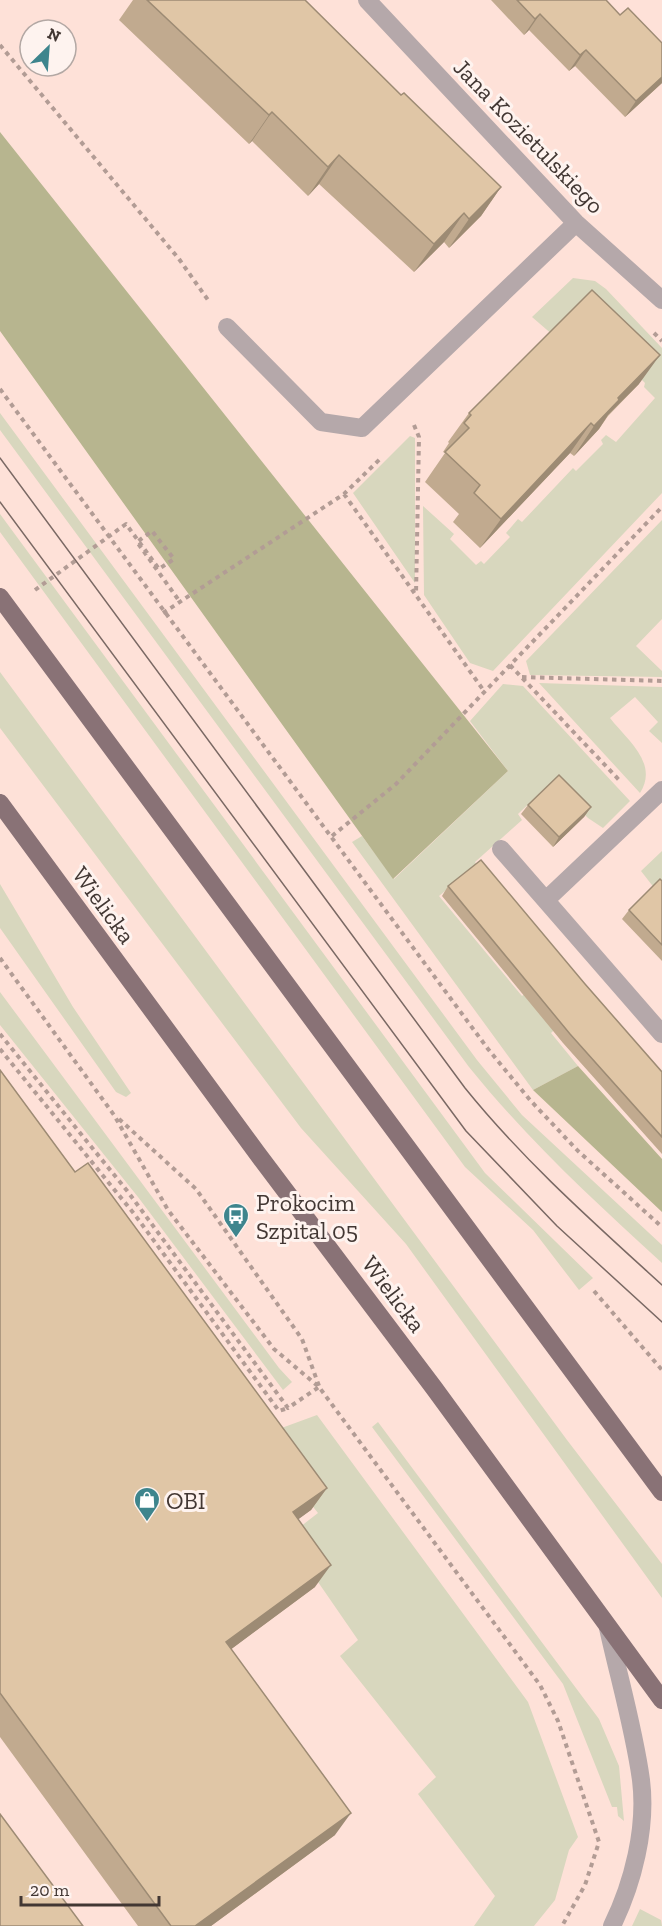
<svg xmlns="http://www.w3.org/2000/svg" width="662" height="1926" viewBox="0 0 662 1926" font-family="'Zilla Slab',serif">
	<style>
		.green { fill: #d8d7be }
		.forest { fill: #b7b58f }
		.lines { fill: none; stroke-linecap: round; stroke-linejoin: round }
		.path { stroke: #b29c95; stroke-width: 4; stroke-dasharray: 4.5 4.5; stroke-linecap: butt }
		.minor { stroke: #b5a8aa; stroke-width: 18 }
		.major { stroke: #897276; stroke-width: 18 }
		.tram { stroke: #7a6964; stroke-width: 1.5 }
		.wall { fill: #c1aa8f }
		.shaded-wall { fill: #9d8b74 }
		.building { fill: #e0c6a6; stroke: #9d8b74; stroke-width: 1.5 }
		.labels { text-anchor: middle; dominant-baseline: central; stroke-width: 6; stroke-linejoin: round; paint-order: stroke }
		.street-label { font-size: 24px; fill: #423733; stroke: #fef3ef }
		.poi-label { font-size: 24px; fill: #423733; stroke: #fef3ef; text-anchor: start }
	</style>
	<rect width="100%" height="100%" fill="#fee1d8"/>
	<!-- green -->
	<path class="green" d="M573,278L595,281L606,289L662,348V493L493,671L470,663L424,595L423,506L454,534L450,539L476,565L481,561L484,564L510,537L506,533L518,519L522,522L573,468L576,471L603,444L601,440L606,435L616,442L655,398L644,387L645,383L623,361L554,336L532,317Z
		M0,413L477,1060L522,1115L662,1245V1263C592,1199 529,1141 469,1067L0,430Z
		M410,436L415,438V583L353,493Z
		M0,514L485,1173L593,1278L579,1290L533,1230L465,1167L0,532Z
		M662,520V619L636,646L662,671V677L530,675L526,661Z
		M0,672L567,1440L662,1564V1598L406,1244L301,1128L0,728Z
		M539,683L662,687V743L649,731L658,722L635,697L610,718C627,740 659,763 640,793Z
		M503,684L523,686L630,801L603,828L588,818L552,782L518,814L522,820L475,862L477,865L439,896L522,996L555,970L583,1003L551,1033L578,1066L533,1090L352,842L362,836L394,879L508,771L470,721Z
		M662,851V898L641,871Z
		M0,884L73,1007L131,1093L126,1097L116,1092L0,928Z
		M0,992L279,1368L292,1382L283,1390L138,1197L0,1025Z
		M317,1415L528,1702L578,1837L569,1850L555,1900L534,1926H474L495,1896L418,1794L436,1777L340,1656L358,1640L287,1537L318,1513L257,1437Z
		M378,1422L599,1719L619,1766L624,1821L618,1816L617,1807H612L563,1684L372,1427Z
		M640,1909L661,1920L662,1926H632Z"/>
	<!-- forest -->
	<path class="forest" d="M0,132L508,771L393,879L0,331Z
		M578,1066L662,1159V1212L533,1090Z"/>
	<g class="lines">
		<!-- path -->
		<path class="path" d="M0,45L179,259L208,300
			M654,333L662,341
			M0,389L488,1049L530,1100L578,1151L662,1227
			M414,425L419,437L416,595
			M344,494L484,691
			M35,590L126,524L159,569L174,559L152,531L137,542L180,602
			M163,613L344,494L380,459
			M510,665L621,782
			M522,677L662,681
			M332,836L396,784L662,507
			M0,958L114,1115L168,1210L274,1349L319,1387L540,1685L558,1721L599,1842L585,1885L562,1926
			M0,1034L128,1192L288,1408L319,1387
			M0,1049L135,1215L279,1411L288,1408
			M119,1119L196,1189L302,1339L319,1386
			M594,1291L662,1370"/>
		<!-- minor -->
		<path class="minor" d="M367,0L576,223L662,300
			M227,327L321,422L362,428L576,223
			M501,849L662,1034
			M547,899L662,790
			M608,1628C619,1678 634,1729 641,1780C647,1828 633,1883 612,1926"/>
		<!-- major -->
		<path class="major" d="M0,597L662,1492
			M0,803L257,1153L434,1388L662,1700"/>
		<!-- tram -->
		<path class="tram" d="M0,458L465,1088C524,1161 593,1222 662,1285
			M0,502L466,1131L557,1226L662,1322"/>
	</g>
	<!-- wall -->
	<path class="wall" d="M133,0H305L401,95L501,187L481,216L449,248L444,242L414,272L319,184L308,196L252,141L249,144L119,20Z
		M491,0H606L662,83L625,117L575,66L569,71L529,30L524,35Z
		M639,384L608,416L599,429L574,456L570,453L480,548L453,522L459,514L425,482L445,453L443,452L449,443L448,442L469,413Z
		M528,805L591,807L584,817L553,847L521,814Z
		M662,881V961L622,919L629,910Z
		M448,886L585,984L662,1072V1154L563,1043L442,896Z
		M0,1070L75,1172L327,1488L311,1510L298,1519L315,1587L231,1649L335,1835L211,1926H138L0,1737Z"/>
	<!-- shaded-wall -->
	<path class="shaded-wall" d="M540,14L529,30L524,35L535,19Z
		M586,50L575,66L569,71L580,55Z
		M662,77V83L625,117L636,101Z
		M272,112L252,141L249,144L269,115Z
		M339,155L319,184L308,196L328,167Z
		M501,187L481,216L449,248L469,219Z
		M464,213L444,242L414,272L434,244Z
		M660,355L639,384L608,415L599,429L574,456L594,426L618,398Z
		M591,423L570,453L480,548L501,519Z
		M591,807L584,817L553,847L559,837Z
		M327,1488L311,1510L277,1535L293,1512Z
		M331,1565L315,1587L210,1665L226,1642Z
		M351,1813L335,1835L211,1926H195Z"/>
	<!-- building -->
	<path class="building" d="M147,0H305L401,95L404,93L501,187L469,219L464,213L434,244L339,155L328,167L272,112L269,115Z
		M517,0H606L620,15L628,8L662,43V77L636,101L586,50L580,55L540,14L535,19Z
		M592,290L660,355L618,398L619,400L594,426L591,423L501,519L474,493L480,485L445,452L469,428L464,423L471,415L469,413Z
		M559,775L591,807L559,837L528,805Z
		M481,860L585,984L662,1072V1137L570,1034L448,886Z
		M660,879L662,881V945L629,910Z
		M0,1070L75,1172L88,1163L327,1488L293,1512L331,1565L226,1642L351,1813L195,1926H171L0,1693Z
		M0,1814L83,1926H0Z"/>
	<!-- icons -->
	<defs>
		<symbol id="bus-pin" viewBox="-11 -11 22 30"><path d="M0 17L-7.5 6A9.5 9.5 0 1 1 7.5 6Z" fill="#3e858d" stroke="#fef3ef"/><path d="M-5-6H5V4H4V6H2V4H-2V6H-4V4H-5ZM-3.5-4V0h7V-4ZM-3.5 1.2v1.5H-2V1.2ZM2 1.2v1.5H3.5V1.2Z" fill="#fff"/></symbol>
		<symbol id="shop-pin" viewBox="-11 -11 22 30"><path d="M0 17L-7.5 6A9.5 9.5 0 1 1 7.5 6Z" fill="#3e858d" stroke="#fef3ef"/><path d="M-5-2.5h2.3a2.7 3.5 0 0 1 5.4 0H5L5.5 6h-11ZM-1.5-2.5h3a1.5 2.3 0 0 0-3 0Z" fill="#fff"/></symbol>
	</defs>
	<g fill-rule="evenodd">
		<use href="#bus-pin" x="221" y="1201" width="30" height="40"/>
		<use href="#shop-pin" x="132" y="1485" width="30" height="40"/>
	</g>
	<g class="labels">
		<!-- street labels -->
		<g class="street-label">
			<text transform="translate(529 136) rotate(46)">Jana Kozietulskiego</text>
			<text transform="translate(104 905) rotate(54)">Wielicka</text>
			<text transform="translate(394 1294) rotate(53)">Wielicka</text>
		</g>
		<!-- poi labels -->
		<g class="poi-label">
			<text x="256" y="1202">Prokocim<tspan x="256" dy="28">Szpital 05</tspan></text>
			<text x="166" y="1500">OBI</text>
		</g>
	</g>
	<!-- north arrow -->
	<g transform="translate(48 48) rotate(25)"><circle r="28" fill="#fef3ef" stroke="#b3a8a4" stroke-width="1.5"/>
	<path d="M0-4.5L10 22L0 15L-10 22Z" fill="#3e858d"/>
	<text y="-9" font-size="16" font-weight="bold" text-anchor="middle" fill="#423733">N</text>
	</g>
	<!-- scale -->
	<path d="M21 1896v9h138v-9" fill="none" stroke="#423733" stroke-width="3"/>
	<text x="30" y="1896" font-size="18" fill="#423733" stroke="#fef3ef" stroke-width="4.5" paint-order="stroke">20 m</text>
</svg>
